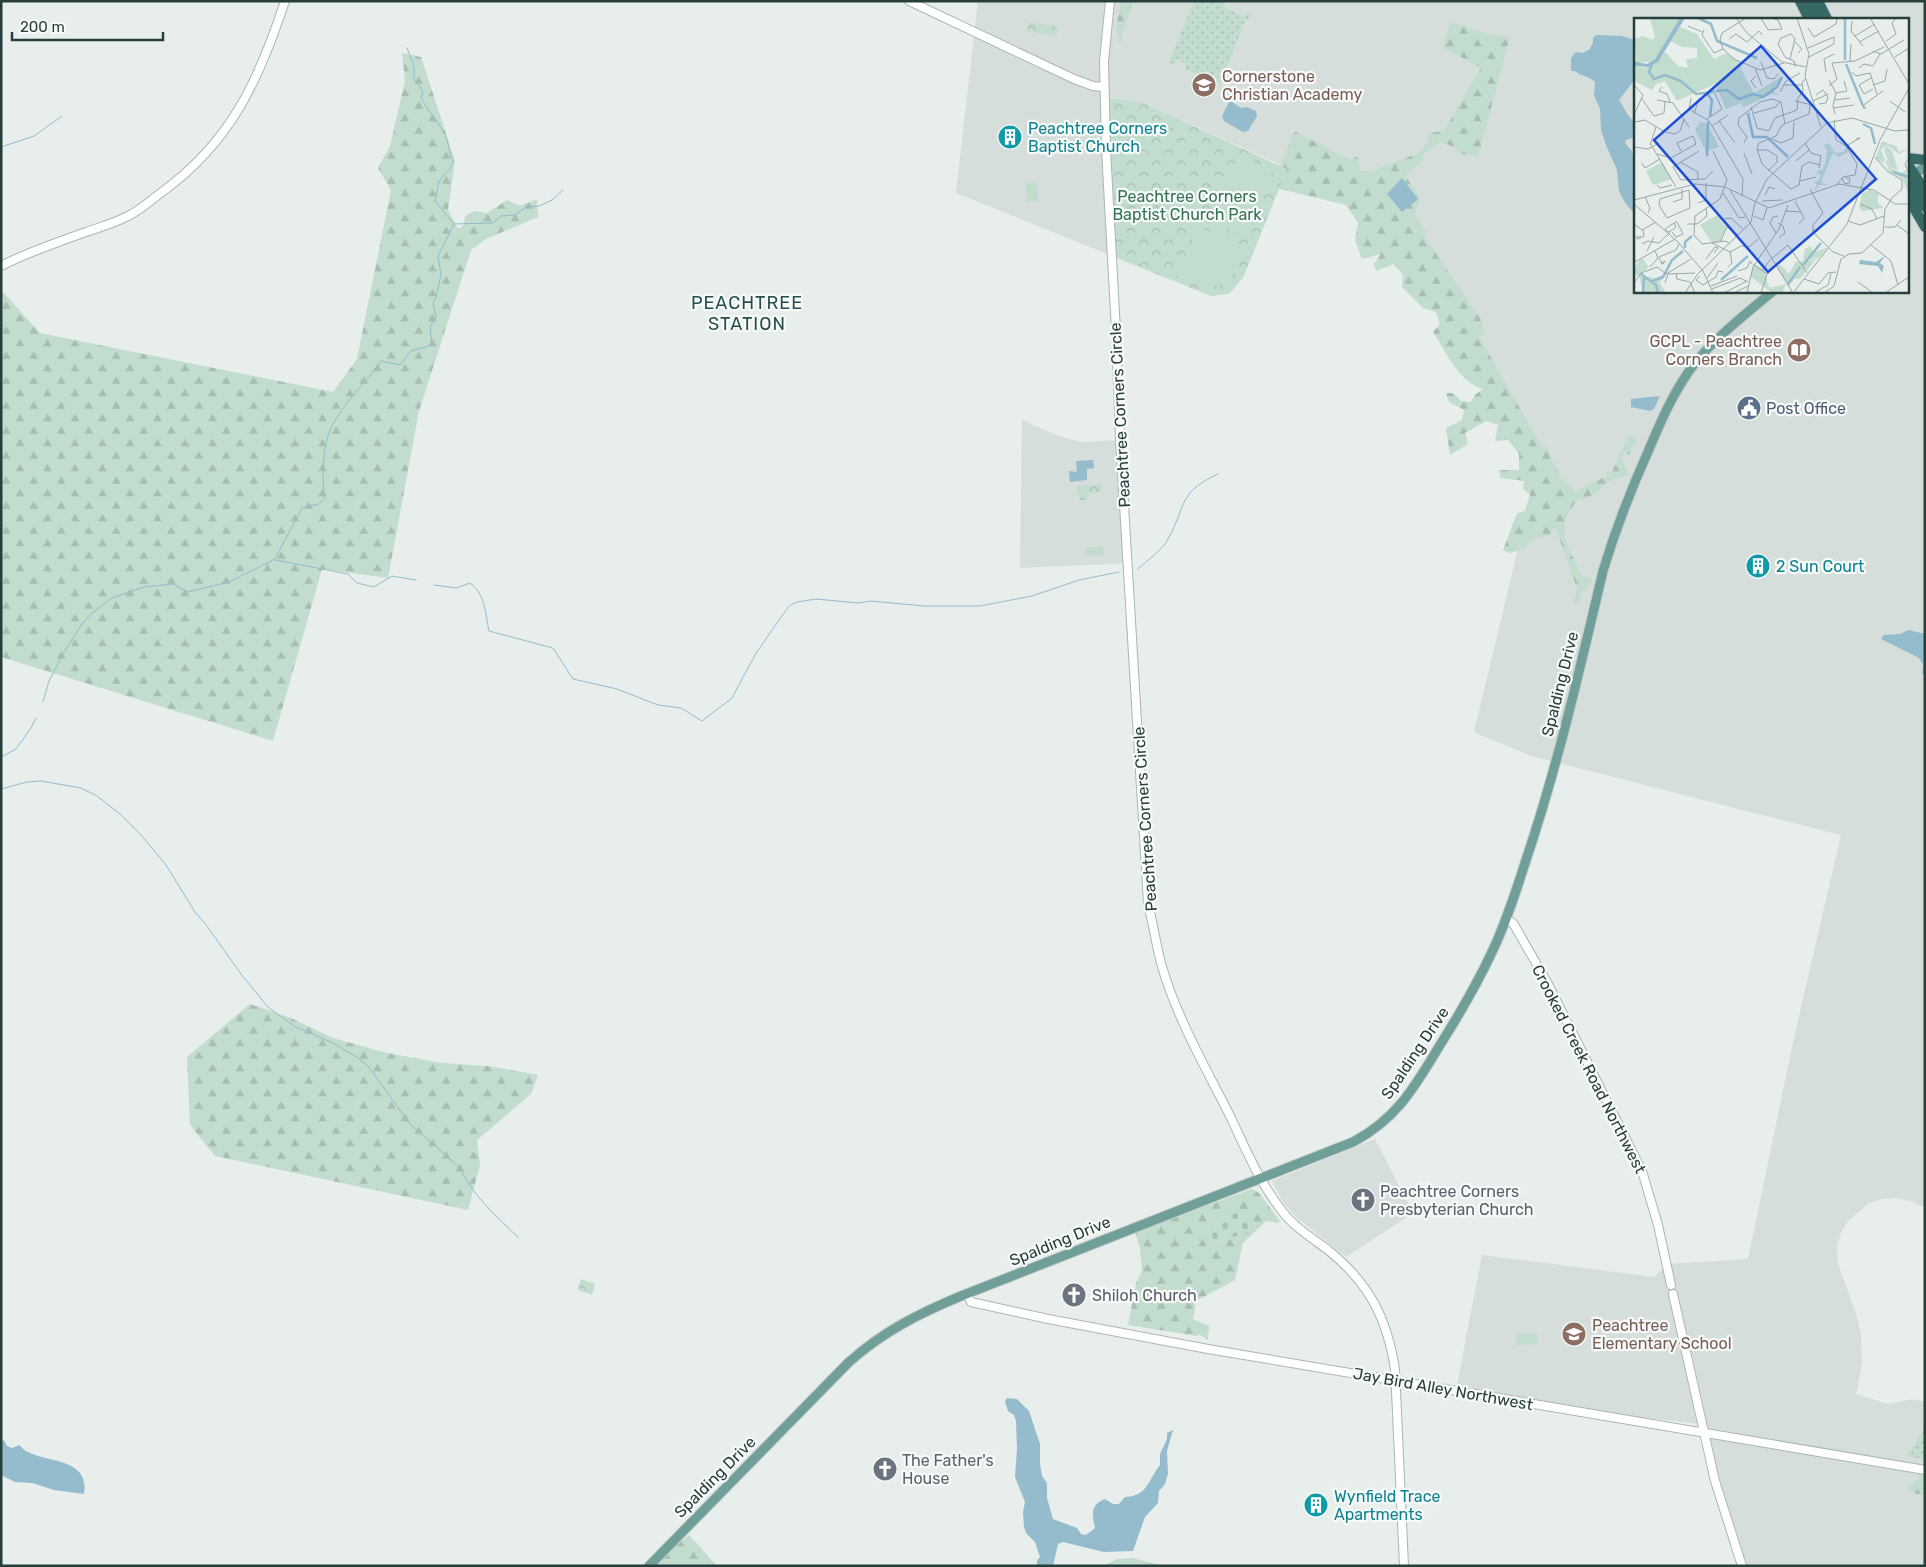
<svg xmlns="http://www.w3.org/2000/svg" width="1926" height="1567" viewBox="0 0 1926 1567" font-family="Rubik,sans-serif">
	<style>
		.built { fill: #d5dedb; fill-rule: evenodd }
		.grass { fill: url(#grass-dots) }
		.forest { fill: url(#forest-firs); fill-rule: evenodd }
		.cemetery { fill: url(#cemetery-stones) }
		.park { fill: url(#park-crowns) }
		.pitch { fill: #c2dccd }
		.water { fill: #95bccc }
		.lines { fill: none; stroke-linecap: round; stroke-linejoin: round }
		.stream { stroke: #95bccc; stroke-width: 1 }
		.minor-casing { stroke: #aab6b4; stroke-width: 10 }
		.major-casing { stroke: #c3c9c8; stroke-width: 11 }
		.highway-casing { stroke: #c3c9c8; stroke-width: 12 }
		.minor { stroke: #fff; stroke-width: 8 }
		.major { stroke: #709f9a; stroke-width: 9 }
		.highway { stroke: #366865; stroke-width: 10 }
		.labels { text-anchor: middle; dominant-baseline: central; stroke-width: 4.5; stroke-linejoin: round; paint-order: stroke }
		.education-label { font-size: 16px; fill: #785e54; stroke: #f7faf9; text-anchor: start }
		.culture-label { font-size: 16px; fill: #0d838f; stroke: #f7faf9; text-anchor: start }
		.park-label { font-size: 16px; fill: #357255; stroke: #f7faf9 }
		.service-label { font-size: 16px; fill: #4e5e75; stroke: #f7faf9; text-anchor: start }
		.street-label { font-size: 16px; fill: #273f3c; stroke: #f7faf9 }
		.worship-label { font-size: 16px; fill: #5b616d; stroke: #f7faf9; text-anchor: start }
		.neighbourhood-label { font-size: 18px; letter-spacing: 1px; fill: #254f4b; stroke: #f7faf9 }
		.inset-river { fill: none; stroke: #95bccc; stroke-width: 2.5 }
		.inset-road { fill: none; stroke: #9aa8a6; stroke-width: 1 }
		.view { fill: #1d4ed8; fill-opacity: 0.15; stroke: #1d4ed8; stroke-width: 2.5 }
		.inset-edge { fill: none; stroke: #273f3c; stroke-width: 2.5 }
	</style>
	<defs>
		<pattern id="grass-dots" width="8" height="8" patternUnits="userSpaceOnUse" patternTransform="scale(1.25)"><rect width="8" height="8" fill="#c2dccd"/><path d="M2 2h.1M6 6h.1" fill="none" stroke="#a7beb1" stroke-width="1.8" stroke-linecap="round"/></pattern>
		<pattern id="forest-firs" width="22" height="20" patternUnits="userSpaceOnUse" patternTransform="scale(1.25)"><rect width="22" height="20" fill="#c2dccd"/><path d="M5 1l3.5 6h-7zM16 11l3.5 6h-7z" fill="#a7beb1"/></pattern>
		<pattern id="cemetery-stones" width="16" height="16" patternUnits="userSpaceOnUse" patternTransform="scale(1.25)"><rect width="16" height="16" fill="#c2dccd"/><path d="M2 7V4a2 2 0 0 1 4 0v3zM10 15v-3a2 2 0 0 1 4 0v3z" fill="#a7beb1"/></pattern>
		<pattern id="park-crowns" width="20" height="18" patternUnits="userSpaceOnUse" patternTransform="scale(1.25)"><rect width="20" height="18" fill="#c2dccd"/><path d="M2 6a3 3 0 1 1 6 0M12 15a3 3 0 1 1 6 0" fill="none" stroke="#a7beb1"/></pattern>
	</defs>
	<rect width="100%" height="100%" fill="#e7eeec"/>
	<!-- built -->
	<path class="built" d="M978,1H1925V1208L1911,1201L1895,1198L1882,1199L1869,1203L1848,1221L1841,1232L1837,1246L1838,1264L1856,1313L1861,1335L1862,1364L1856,1394L1888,1404L1912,1399L1925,1402V1566H1747L1701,1424L1629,1416L1456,1390L1482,1255L1654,1277L1668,1264L1748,1259L1795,1033L1841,835L1531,756L1474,732L1536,474L1499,401L1368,204L1141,102L1111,98L1112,256L956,193ZM1635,19H1907V291H1635Z
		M1022,420L1056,435L1080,442L1120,440L1130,563L1020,568Z
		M1375,1139L1413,1213L1346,1257L1296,1217L1282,1201L1272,1181Z"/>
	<!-- grass -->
	<path class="grass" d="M1194,1H1222L1226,8L1243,16L1251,13V15L1244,23L1221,83L1216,81L1218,77L1207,73L1205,77L1185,69L1187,64L1176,60L1174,64L1169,62Z
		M1925,1429V1459L1906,1456Z"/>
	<!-- forest -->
	<path class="forest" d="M1121,1H1133L1120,42L1116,28Z
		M1450,22L1492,35L1510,37L1478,157L1462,154L1452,146L1440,142L1422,155L1424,160L1405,176C1416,191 1425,196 1414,214L1427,233L1424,236L1480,318L1484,331L1479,337L1542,447H1546L1564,484L1568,482L1574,492L1607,476V472H1612L1629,434L1637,441L1629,455L1625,451L1621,460L1626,467L1628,475L1609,481L1593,495L1583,500L1579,498C1575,504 1570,509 1567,515C1557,535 1574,557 1581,575L1592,579L1587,590H1582L1578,604L1574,602L1577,588L1556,529H1552L1551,535L1531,540L1525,548L1510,553L1503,550L1517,513L1525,511L1530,494L1523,489L1524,481L1501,478L1499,470H1519V454L1508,440L1495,441L1498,425L1486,421L1465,433L1468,444L1450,455L1446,428L1462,420L1464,410L1449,402L1446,393H1453L1461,401L1471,402L1475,395L1483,389C1460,383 1445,351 1433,332L1440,324L1436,312L1423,308L1402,287L1403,275L1394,264L1376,271L1374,264L1381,254L1362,259L1355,240L1358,223L1346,205L1272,187L1294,131L1351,160L1358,156L1360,171L1372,172C1386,162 1417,159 1426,145C1428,142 1429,136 1429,133L1444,131L1481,68L1443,47Z
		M402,53L421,57L455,161L448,210L458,229L464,225L465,216L474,211L487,213L507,200L520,206L537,199L538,217L486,239L471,250L419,411L388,578L322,569L273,741L1,657V290L40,333L333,392L357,359L391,190L378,168L390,146L405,81Z
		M250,1004L291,1018L333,1038L383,1052L441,1063L488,1066L538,1075L531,1094L477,1140L480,1165L468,1210L215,1156L190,1125L187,1057Z
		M1252,1189L1259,1193L1280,1221L1278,1223L1266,1221L1243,1243L1235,1280L1196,1301L1193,1319L1209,1326L1208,1340L1199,1334L1197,1336L1128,1325L1136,1283L1142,1271L1140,1248L1135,1232ZM1237,1213L1253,1230L1213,1244L1207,1223Z
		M1921,1472L1925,1473V1495L1908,1492L1910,1485L1917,1480Z
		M689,1535L717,1566H656L665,1555Z"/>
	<!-- cemetery -->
	<path class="cemetery" d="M1237,1213L1253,1230L1213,1244L1207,1223Z"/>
	<!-- park -->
	<path class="park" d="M1029,22L1058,27L1056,36L1027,31Z
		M1110,98L1141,102L1287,169L1243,278L1229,294L1211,296L1112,256Z
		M1102,484V492L1090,493L1086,500H1080L1079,495L1075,491L1078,486Z
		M581,1279L595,1284L592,1295L578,1290Z"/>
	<!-- pitch -->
	<path class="pitch" d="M1238,155L1273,170L1249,238L1211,222Z
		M1037,182L1038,202H1027L1026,183Z
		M1198,227L1203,228L1246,247C1225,292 1224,293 1177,276Z
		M1103,546L1104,555L1086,556L1085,548Z
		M1537,1333L1538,1344L1517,1345L1516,1334Z
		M1132,1558L1165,1566H1103L1117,1559Z"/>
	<!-- water -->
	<path class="water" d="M1596,35L1622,36L1635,40V79L1619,100C1624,107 1628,118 1635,122V137L1626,140L1625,143L1632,151L1635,171V214L1626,204L1619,191L1617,170L1606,145L1601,130L1600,109L1594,95L1595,82C1588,75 1582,77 1575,71H1571V58L1576,52L1582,53L1589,50L1593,43V38Z
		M1229,102H1232L1241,108L1247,107L1256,111L1257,116L1248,131L1243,132L1224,121L1222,116Z
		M1402,178L1418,199L1402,212L1387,194Z
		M1660,396L1654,409L1650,411L1631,407V399Z
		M1093,460L1094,468L1087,469V480L1070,482L1069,471L1077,472L1076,461Z
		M1909,630L1925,634V677L1922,673L1923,665L1919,658L1881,639L1884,635L1900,634Z
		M1007,1398L1017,1399L1029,1411L1040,1444V1464L1042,1476L1047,1483V1498L1053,1519L1077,1528L1081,1534L1086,1535L1095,1528C1092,1514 1090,1505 1105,1499L1113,1504H1119L1125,1497C1148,1496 1148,1480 1160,1465V1454L1167,1439V1433L1173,1430L1167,1451L1168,1474L1165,1484L1159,1491L1158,1503L1145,1517L1133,1551L1104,1552L1063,1542L1058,1544L1053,1566H1037V1560L1040,1557L1035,1542L1026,1533L1024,1527L1023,1512L1025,1502L1015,1477L1017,1449L1016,1421L1014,1415L1008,1411L1005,1402Z
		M4,1440L7,1446L12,1448L19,1445C22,1447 24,1451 28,1452C48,1463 90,1458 84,1494L54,1490L32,1483L15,1482L1,1475V1441Z"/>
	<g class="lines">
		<!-- stream -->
		<path class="stream" d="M407,48L414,66V78L423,92L421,98C427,110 436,119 443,131C449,140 448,151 453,161L451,167L439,181L435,201L453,223
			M1,147L34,136L62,116
			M454,224L493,223L501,216L515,215L526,207L539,206L552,200L563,190
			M276,560L348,574L357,583L374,587L392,576L416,580
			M1138,569C1148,559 1161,552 1168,539C1187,505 1177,493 1218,474
			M434,585L456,588L470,583C486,595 485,613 489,631L553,648L573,679L617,689L658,705L681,708L702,721L732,698L756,653L789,606L797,602L816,599L858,603L871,601L924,606H980L1032,596L1079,580L1119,572
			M43,702L49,681L64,652L82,624L91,614L112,598L144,587L173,584L188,592L229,582L275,559L302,508L319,504L324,499C323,475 321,449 332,426C344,402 366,383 381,361L400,365L411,351L432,345L430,327L436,317L433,303L436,297L441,275L438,256L454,224
			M1,757L16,749L31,728L36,718
			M1,789L27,782L41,781L81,788L97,796L120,814L141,835L166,865L195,912L207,926L241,974L268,1007L294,1026L331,1042L357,1057L369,1067L409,1123L460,1168C473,1196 497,1217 519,1238"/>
		<defs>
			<path id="minor" d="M909,1L1074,79L1093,86L1104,87
				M1110,1L1104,61L1106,149L1116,331L1120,438L1148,904C1153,923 1156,944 1161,963C1176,1017 1206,1068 1231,1118C1246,1150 1260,1183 1282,1211C1294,1227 1312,1238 1328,1250C1369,1283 1387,1318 1395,1369L1404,1566
				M1,266C28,252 58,242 86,232C100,227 115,223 128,216C141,210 151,200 162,192C231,142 259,80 285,1
				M1506,919L1513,923L1548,984L1642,1171L1658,1225L1671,1285
				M967,1294L971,1302L1048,1319L1208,1349L1925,1470
				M1673,1294L1715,1481L1742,1566"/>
			<path id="major" d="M1910,177L1925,167
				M649,1566L849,1362C884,1331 918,1314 961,1296L1353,1142C1398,1118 1415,1086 1440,1045C1459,1015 1477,984 1492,952C1506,923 1516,891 1526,860C1558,765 1580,668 1603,571C1615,531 1630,492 1647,454C1660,423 1674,390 1695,363C1717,336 1746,314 1773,291"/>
			<path id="highway" d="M1800,1L1809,19
				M1809,1L1818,19
				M1818,1L1827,19
				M1907,158L1925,160
				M1907,163L1925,191
				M1907,179L1925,207
				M1907,196L1925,227"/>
		</defs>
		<!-- minor casing -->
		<use href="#minor" class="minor-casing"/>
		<!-- major casing -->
		<use href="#major" class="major-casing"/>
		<!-- highway casing -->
		<use href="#highway" class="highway-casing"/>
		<!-- minor -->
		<use href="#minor" class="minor"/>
		<!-- major -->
		<use href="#major" class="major"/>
		<!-- highway -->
		<use href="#highway" class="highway"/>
	</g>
	<!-- icons -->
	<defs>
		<symbol id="school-disc" viewBox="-11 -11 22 22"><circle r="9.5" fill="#8d6e63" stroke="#f7faf9"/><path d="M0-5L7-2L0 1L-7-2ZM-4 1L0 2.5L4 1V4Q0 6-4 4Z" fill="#fff"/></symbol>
		<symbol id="building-disc" viewBox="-11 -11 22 22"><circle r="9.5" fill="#0f9aa8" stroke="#f7faf9"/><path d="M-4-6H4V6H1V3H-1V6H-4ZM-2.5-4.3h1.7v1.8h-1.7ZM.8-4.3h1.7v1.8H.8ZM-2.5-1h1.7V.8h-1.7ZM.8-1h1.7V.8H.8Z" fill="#fff"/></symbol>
		<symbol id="library-disc" viewBox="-11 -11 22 22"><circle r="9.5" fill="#8d6e63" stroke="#f7faf9"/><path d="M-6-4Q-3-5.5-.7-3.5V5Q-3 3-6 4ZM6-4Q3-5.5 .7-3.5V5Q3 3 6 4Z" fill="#fff"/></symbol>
		<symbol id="civic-disc" viewBox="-11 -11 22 22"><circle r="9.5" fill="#5c6f8a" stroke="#f7faf9"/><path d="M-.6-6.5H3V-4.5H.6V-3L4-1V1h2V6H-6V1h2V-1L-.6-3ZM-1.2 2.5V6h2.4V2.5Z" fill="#fff"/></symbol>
		<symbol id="church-disc" viewBox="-11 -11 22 22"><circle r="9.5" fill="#6b7280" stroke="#f7faf9"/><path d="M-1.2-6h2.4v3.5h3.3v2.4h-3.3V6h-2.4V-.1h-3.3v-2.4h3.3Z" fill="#fff"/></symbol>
	</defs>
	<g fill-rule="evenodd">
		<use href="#school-disc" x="1190" y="71" width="28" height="28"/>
		<use href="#building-disc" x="996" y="123" width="28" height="28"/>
		<use href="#library-disc" x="1785" y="336" width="28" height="28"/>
		<use href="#civic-disc" x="1735" y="394" width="28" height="28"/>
		<use href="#building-disc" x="1744" y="552" width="28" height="28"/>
		<use href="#church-disc" x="1349" y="1186" width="28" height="28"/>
		<use href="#church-disc" x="1060" y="1281" width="28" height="28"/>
		<use href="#school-disc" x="1560" y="1320" width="28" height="28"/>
		<use href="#church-disc" x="871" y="1455" width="28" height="28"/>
		<use href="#building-disc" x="1302" y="1491" width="28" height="28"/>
	</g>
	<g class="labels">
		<!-- education labels -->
		<g class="education-label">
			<text x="1222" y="76">Cornerstone<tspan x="1222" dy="18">Christian Academy</tspan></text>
			<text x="1782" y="341" text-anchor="end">GCPL - Peachtree<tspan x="1782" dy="18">Corners Branch</tspan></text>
			<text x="1592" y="1325">Peachtree<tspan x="1592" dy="18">Elementary School</tspan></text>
		</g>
		<!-- culture labels -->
		<g class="culture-label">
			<text x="1028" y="128">Peachtree Corners<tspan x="1028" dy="18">Baptist Church</tspan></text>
			<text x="1776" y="566">2 Sun Court</text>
			<text x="1334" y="1496">Wynfield Trace<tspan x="1334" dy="18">Apartments</tspan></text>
		</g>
		<!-- park labels -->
		<g class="park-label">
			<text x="1187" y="196">Peachtree Corners<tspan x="1187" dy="18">Baptist Church Park</tspan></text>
		</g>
		<!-- service labels -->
		<g class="service-label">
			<text x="1766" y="408">Post Office</text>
		</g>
		<!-- street labels -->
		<g class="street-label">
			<text transform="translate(1120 415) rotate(-93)">Peachtree Corners Circle</text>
			<text transform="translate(1560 684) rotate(-76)">Spalding Drive</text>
			<text transform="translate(1145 819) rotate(-94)">Peachtree Corners Circle</text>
			<text transform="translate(1415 1053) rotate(-56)">Spalding Drive</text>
			<text transform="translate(1589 1069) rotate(63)">Crooked Creek Road Northwest</text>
			<text transform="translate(1060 1241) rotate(-22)">Spalding Drive</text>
			<text transform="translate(1443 1389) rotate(10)">Jay Bird Alley Northwest</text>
			<text transform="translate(715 1477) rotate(-45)">Spalding Drive</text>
		</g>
		<!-- worship labels -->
		<g class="worship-label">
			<text x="1380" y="1191">Peachtree Corners<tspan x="1380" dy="18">Presbyterian Church</tspan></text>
			<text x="1092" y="1295">Shiloh Church</text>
			<text x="902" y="1460">The Father's<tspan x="902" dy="18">House</tspan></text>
		</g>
		<!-- neighbourhood labels -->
		<g class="neighbourhood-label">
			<text x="747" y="303">PEACHTREE<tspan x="747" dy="21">STATION</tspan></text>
		</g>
	</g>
	<!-- overview -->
	<g transform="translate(1634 18)">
		<rect width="275" height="275" fill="#e7eeec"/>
		<path d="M46,9L63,16L80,41L92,35L107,45V51L120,75L147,59L139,73L145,77L138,76L110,89L107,85L92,91L81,66L43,83L31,63L22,66L18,72L0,63V48L11,50L21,46L31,34L44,48L54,50L52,41L63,40V30L48,29L36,23ZM66,104L73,105L85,129L72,133L61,112ZM248,123L262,128L265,134L275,130L265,136L252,127L247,132L251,142L248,145L253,150L261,152L255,150L251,143L253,142L257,150L267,155L272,152L275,176L268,160L257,155L242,139ZM195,125L201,135L210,134L212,129L214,134L204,139L199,135L187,164L194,167H185L182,172H180L183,167L179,164L184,163L187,157L182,155L186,151L188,153L191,146L193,133L190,127ZM28,144L38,161L19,167L12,153ZM235,172L244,175V185L250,190L229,193L225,190L228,176ZM177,228L179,235L194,229L185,240L169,242L171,231ZM8,240L15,249L5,257L21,260L30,257L26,265L32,275H9L5,257H0V250ZM182,241L166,261H161L154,268L142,248L147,247L155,256L162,244ZM121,247L130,251L135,270L152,266L148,275H138L116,258Z" fill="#c2dccd"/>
		<path d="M16,0H46L23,38L17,44H2L0,21L9,18L18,22L21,19Z" fill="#c2dccd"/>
		<path d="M252,128L258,133L264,152L257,150L250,132ZM83,197L92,209L86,223L78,225L66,207Z" fill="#c2dccd"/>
		<path d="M46,0H51L24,44L15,49L0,48V43L13,46L21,41ZM251,238L246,245L250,248L248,255L244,248L225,246L226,242L242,244Z" fill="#95bccc"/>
		<path class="inset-river" d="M64,0L77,6L83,23L123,40M211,0V42M18,46L15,54L20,61L31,57L47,63L62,76L79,74M212,46L229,88M82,73L93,72L105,81L119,76L129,79L143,69L148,59M72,74L78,82L76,98M114,95L119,119H133L154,139M229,106L237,110L241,126M73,138L74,104M259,154L275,159M51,230V224L58,218M169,247L187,225M7,256L22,267L24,275M87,262L114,238M17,264L29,259L38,242L49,233M154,266L166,249M9,275L10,260"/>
		<path class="inset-road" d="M102,0L113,15L148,44L172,49M112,0L88,15L86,22L89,31L100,41L126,52L150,45M127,0L134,12L148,11L144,2L137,0M163,0L175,36L171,58L187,109M236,0L275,66M218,3L217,13L229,28M54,8L68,14M174,10L180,19L202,6L203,0M70,12L68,17L80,35L89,31M221,18L241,6M95,21L102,16L113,24L125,13L128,17M160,23L168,31L164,35M252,23L262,16L258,5L262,0M225,24L245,13M174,30L200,19V26L175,39M239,33L247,36L270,22M261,39L275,30M156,41L161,21L157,16L147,20L144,26L151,39L153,40L160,43L162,49M216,43L217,26M127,44L133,60L140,61L144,56M121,50L128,68M225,50L230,46L239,48L246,36M192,54L190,41L200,36M218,54L222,58L236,55L243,76M237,60L225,67L230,76L239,71M195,62L202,75L213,73L210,63M0,67L9,77L0,97M149,67H168M239,67L251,63L253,51M195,68L203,61L198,45L221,43L250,29M28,69L25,73L33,76L36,84M122,70L117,63L122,58M146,74L152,63L166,55M182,77L189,72L194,79L192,85L185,86M57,80L55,91L75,103L109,161L108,178M8,81L20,98L30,95L31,84M23,82L39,85L55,109M201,82L216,80M161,83L178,87M179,83L194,76M256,83L271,94M176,87L175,96L148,107L142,118L125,125L123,131L128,146L157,171L165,167L168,148L175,144L186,147M229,88L232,90H229L230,87L231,86L249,73M117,89L123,110L135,113L141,100L163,92L164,80L169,73L168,64L172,61M199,90L220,87M120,95L142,89L146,83M60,96L65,80M201,96L199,88L202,75M73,101L88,91L79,71M200,102L202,122L212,128L223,146L221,157L209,159L203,166M85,103L101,125M1,104L11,102L31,114L41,116L46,113L50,101M78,108L94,97M138,121L147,125L159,120L160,104M16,125L42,169M110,125L113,119L104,107L105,100L126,84L138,81L147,84L151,106M171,125L177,135L187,138L185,150M16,127L22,109M212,128L226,120L222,121M0,129L14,131L25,125M124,132H133L143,138V144L134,153M79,133L93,162L86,181L61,198L60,217L68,226L91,223L95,225M110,135L118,156M23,136L37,140L62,126L59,118L43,125L47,133M241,139L253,153L268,162V171L258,180M275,140L271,146L275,157M162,143L175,132M46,144L64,154V161M8,145L11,150L26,141M208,160L210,165L215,166L216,161L212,160M47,162L39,149L65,133M47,162L71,161L79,153M166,163L182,159M23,167L26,170L38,167M176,171L189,195L179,207V214L199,234L210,238M55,172L56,190L33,200L25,187L26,181ZM96,172L159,275M89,175L105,200L111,199M131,177L135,169L141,171M11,179L16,190L14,195M0,182L61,166L91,169L135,190L205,166L240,172L261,186H275M128,183L148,182M161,183L170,200L165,206M39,184L48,181V171M64,185L72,182V165M0,186L43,223L69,253L79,275M226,186L238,191L243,201M152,193L167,194M120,198L129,202L133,190M90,201L97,200L110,212M214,203L226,207L250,198M144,205L149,208L151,215L145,220M0,206L8,212L22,204M53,206H63L73,198L72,190M263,207L275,216M251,209H261L267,202M38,214L42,219L49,216L43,204H42L32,210L31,212L35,214L42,209L40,205M142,215L136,205L139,199L144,198M7,219H2L4,221L10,218L9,212M86,224L93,209L104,217M78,225L96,234L107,228L115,229L124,221M8,226L14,223L25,225L36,214M237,227L257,243L264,267M13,233L20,219M25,239L42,232L45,226M25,240L27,244V245L29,246L31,243L27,245M72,241L81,229L84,230L80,235M1,244L41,221M119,246L133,256L127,275M16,249L24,240L21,233M94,249L98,245L96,234M129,252L135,243L154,227L173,255M104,253L113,250L116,243L118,246M42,255L43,261L56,264L61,275M66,258L62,262L69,267L82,259L84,253L89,254M73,260L84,245M170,261L185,266L194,255L202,254M224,264L239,275M0,265L7,255L23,249L32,256L57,241M31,265L34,256L61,255M77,268L103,258M78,271L106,260L114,264M51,275L63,257L117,204L121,185L133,161L193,105L218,100L261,113L275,112M90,275L113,263M100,275L114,268M113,275L119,249L145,211L154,187M159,275L213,206L246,122L275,70M180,275L194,267L197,256M190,275L200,268L207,241L215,236L228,235L249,215L251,191L258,180M251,275L275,259"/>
		<path class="view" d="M127,28L242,161L134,254L20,122Z"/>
		<rect width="275" height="275" class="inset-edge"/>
	</g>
	<!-- border -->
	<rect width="1926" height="1567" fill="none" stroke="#273f3c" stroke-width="5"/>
	<!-- scale -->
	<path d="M12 32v8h151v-8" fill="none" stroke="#273f3c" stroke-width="2.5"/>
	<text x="20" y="32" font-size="15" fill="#273f3c" stroke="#f7faf9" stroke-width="4" paint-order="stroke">200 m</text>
</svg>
